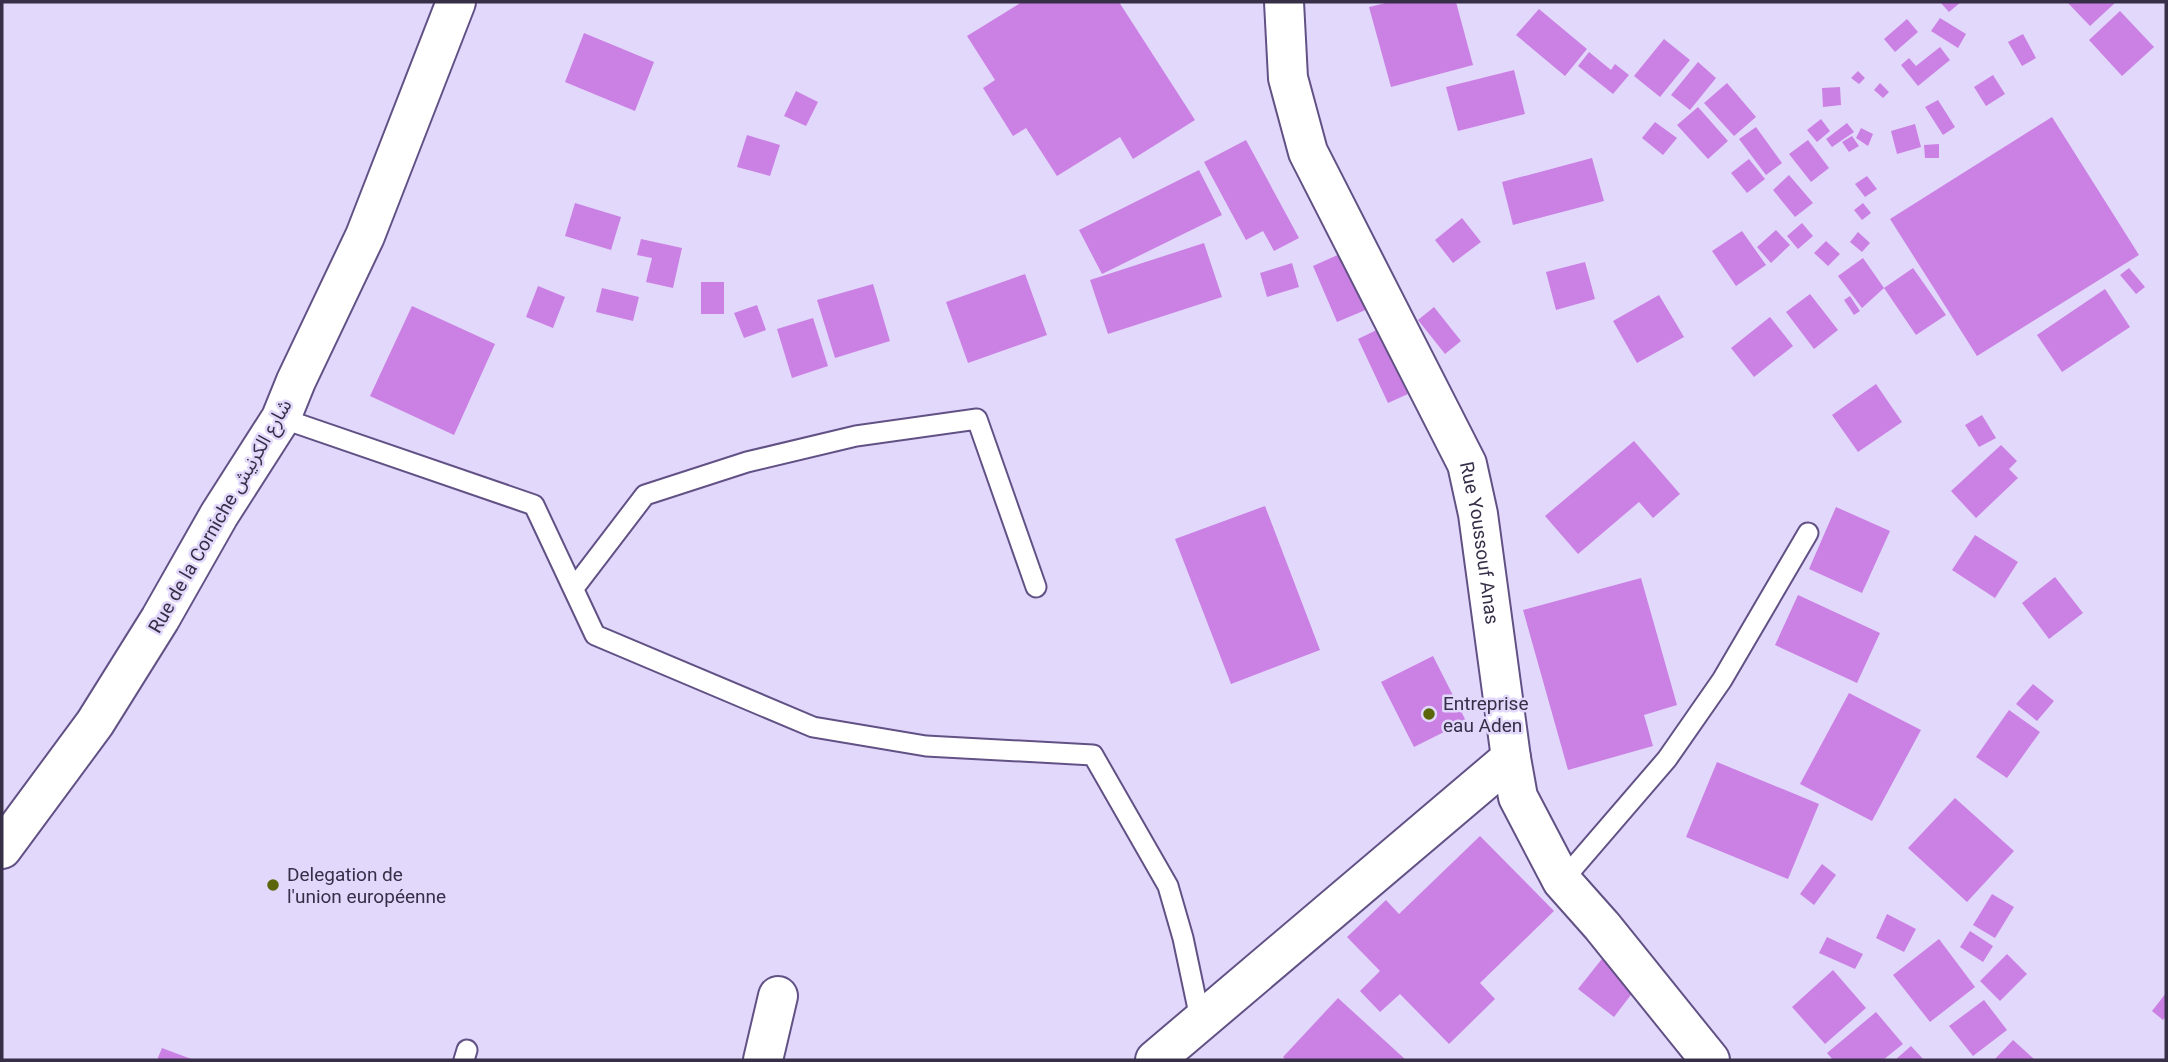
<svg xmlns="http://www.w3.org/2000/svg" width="2168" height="1062" viewBox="0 0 2168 1062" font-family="Roboto,'Noto Sans Arabic',sans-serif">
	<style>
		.building { fill: #cb80e3 }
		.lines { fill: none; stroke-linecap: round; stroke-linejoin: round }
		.lane-casing { stroke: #625185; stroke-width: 23 }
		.street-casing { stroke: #625185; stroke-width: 42 }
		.secondary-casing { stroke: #625185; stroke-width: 42 }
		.lane { stroke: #fff; stroke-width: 19 }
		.street { stroke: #fff; stroke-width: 38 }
		.secondary { stroke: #fff; stroke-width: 38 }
		.poi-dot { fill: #5a660a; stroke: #e2d8fc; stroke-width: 2.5 }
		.labels { text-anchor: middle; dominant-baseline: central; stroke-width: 5; stroke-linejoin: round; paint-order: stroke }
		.street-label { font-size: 19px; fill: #362f47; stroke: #e2d8fc }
		.poi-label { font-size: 19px; fill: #362f47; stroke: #e2d8fc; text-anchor: start }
	</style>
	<rect width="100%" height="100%" fill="#e2d8fc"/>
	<!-- building -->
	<path class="building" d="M1022,2H1119L1195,120L1133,159L1120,137L1057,176L1026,128L1013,136L983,88L995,80L967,36Z
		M1390,2H1456L1473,65L1391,87L1369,7Z
		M1940,2H1961L1949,12Z
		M2067,2H2116L2090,26Z
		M1539,9L1587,49L1565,76L1516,35Z
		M2120,11L2154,47L2122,76L2089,40Z
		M1940,18L1966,34L1958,48L1931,31Z
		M1907,19L1918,32L1895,52L1884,39Z
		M584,33L654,62L635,111L565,82Z
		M2023,34L2036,58L2022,66L2008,42Z
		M1664,39L1690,60L1660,97L1634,76Z
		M1940,47L1950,60L1918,86L1901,65L1909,58L1916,66Z
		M1589,52L1611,70L1615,64L1629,75L1613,94L1578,66Z
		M1698,62L1716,78L1690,110L1671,95Z
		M1514,70L1525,114L1458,131L1446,87Z
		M1858,71L1865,78L1859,84L1851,78Z
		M1993,75L2005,94L1986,106L1974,87Z
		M1727,83L1756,117L1734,136L1704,103Z
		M1880,83L1889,92L1883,98L1874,90Z
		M1840,87L1841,105L1823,107L1822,88Z
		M796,91L818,102L806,126L784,116Z
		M1938,100L1955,127L1943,135L1925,107Z
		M1698,107L1728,141L1708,159L1677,125Z
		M2052,117L2139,255L1977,356L1890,219Z
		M1821,119L1830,131L1817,142L1807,130Z
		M1655,122L1677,138L1663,155L1642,138Z
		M1847,123L1854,132L1832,147L1826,139Z
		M1915,124L1921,147L1897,154L1891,131Z
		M1756,127L1782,163L1766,175L1739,139Z
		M1861,128L1873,134L1868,146L1856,138Z
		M747,135L780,145L770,176L737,167Z
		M1852,136L1859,146L1849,152L1842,142Z
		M1246,140L1299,238L1274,251L1263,231L1246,240L1204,162Z
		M1808,140L1829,168L1811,182L1789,154Z
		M1939,144V158H1925L1924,145Z
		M1592,158L1604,201L1513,225L1502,182Z
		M1749,159L1765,179L1747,193L1731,173Z
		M1199,170L1222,215L1102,274L1079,230Z
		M1789,175L1813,203L1795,217L1773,190Z
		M1867,176L1877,189L1865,197L1855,184Z
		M575,203L621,217L611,250L565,236Z
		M1863,203L1871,213L1862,220L1854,210Z
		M1462,218L1481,242L1453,263L1435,240Z
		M1802,223L1813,236L1798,249L1787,236Z
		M1776,230L1790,245L1771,263L1757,247Z
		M1742,231L1766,265L1736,286L1712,251Z
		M1858,232L1870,243L1862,252L1850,242Z
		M641,239L682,248L673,288L646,282L652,258L637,255Z
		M1826,241L1840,254L1828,266L1814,253Z
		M1204,243L1222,297L1108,334L1090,280Z
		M1351,249L1375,306L1337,322L1313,266Z
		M1863,258L1884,288L1862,308L1838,276Z
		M1585,262L1595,299L1556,310L1546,272Z
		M1292,263L1299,287L1267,297L1260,273Z
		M1913,268L1946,315L1916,335L1884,288Z
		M2129,268L2145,287L2136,294L2120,275Z
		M1025,274L1047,335L968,363L946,302Z
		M701,282H724V314H701Z
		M873,284L890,341L835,358L817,300Z
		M538,286L565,297L553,328L526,317Z
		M602,288L639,297L633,321L596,312Z
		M2105,289L2130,327L2062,372L2037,335Z
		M1810,294L1838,330L1814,349L1786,312Z
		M1659,295L1684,337L1637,363L1613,321Z
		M1850,296L1860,311L1854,315L1844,300Z
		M757,305L766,330L744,338L734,313Z
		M412,306L495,344L454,435L370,396Z
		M1434,307L1461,341L1445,354L1418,320Z
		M1770,317L1793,346L1754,377L1731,348Z
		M813,318L828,366L792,378L777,329Z
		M1391,323L1406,353L1391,360L1408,394L1388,403L1358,339Z
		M1876,384L1902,422L1858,452L1832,415Z
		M1982,415L1996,438L1979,447L1965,425Z
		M1634,441L1680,494L1653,518L1639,502L1578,554L1545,516Z
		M2001,445L2017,461L2009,469L2018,478L1976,518L1951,491Z
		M1265,506L1320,650L1231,684L1175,539Z
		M1836,507L1890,531L1862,593L1809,569Z
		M1975,535L2018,562L1995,598L1952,570Z
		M2055,577L2083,613L2049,639L2022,603Z
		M1641,578L1677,705L1644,715L1653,746L1568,770L1523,610Z
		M1798,595L1880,633L1857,683L1775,645Z
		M1433,656L1466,721L1414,747L1381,682Z
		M2033,684L2054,701L2037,721L2016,704Z
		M1849,693L1921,730L1872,821L1800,784Z
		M2009,710L2040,732L2007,778L1976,757Z
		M1717,762L1819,804L1788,879L1686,837Z
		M1955,798L2014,851L1967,902L1908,848Z
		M1480,836L1554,911L1480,983L1495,999L1449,1044L1400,994L1380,1012L1360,991L1380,971L1347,937L1386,900L1399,914Z
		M1822,864L1836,875L1814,905L1800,894Z
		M1992,894L2014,907L1995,938L1973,925Z
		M1887,914L1916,929L1904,952L1876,938Z
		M1970,931L1993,946L1983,962L1960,947Z
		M1827,937L1863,954L1855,969L1819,953Z
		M1939,939L1975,987L1930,1022L1893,975Z
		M2007,954L2027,974L2000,1001L1980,981Z
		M1605,955L1640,983L1614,1017L1578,989Z
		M1833,970L1866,1008L1825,1044L1792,1007Z
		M2166,993V1016L2163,1020L2152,1011Z
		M1338,998L1406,1060H1286L1283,1057Z
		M1984,1000L2007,1030L1973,1056L1949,1026Z
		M1876,1012L1903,1044L1883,1060H1833L1827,1053Z
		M2013,1040L2035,1060H1994Z
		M1911,1046L1924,1060H1895Z
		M162,1048L194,1060H157Z"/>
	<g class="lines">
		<defs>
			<path id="lane" d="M281,418L534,505L595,635L813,727L926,746L1093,755L1168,886L1183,938L1201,1023
				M574,588L645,495L747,462L856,436L977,419L1036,587
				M1562,881L1667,759L1722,680L1808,533
				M464,1060L467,1050"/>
			<g id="street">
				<path id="s1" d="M1284,2L1288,78L1308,152L1467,464L1478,514L1511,758L1518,797L1562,881L1602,926L1710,1060"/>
				<path d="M763,1060L778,996"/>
				<path d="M1155,1060L1511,758"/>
			</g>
			<path id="secondary" d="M2,849L95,723L160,619L219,515L281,418L296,381L365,236L456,2"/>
		</defs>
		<!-- lane casing -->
		<use href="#lane" class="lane-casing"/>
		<!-- street casing -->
		<use href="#street" class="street-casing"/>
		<!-- secondary casing -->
		<use href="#secondary" class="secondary-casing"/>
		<!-- lane -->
		<use href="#lane" class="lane"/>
		<!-- street -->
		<use href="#street" class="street"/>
		<!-- secondary -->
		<use href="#secondary" class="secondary"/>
	</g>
	<!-- markers -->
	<g class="poi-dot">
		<circle cx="1429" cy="714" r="7"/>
		<circle cx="273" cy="885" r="7"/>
	</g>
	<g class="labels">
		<!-- street labels -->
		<g class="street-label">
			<text transform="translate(220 516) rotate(-60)">Rue de la Corniche شارع الكرنيش</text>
			<text stroke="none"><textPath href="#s1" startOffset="583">Rue Youssouf Anas</textPath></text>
		</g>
		<!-- poi labels -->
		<g class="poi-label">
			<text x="1443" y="703">Entreprise<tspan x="1443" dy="22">eau Aden</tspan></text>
			<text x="287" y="874">Delegation de<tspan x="287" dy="22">l'union européenne</tspan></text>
		</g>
	</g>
	<!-- border -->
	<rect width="2168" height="1062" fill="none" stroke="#362f47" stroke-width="7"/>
</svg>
